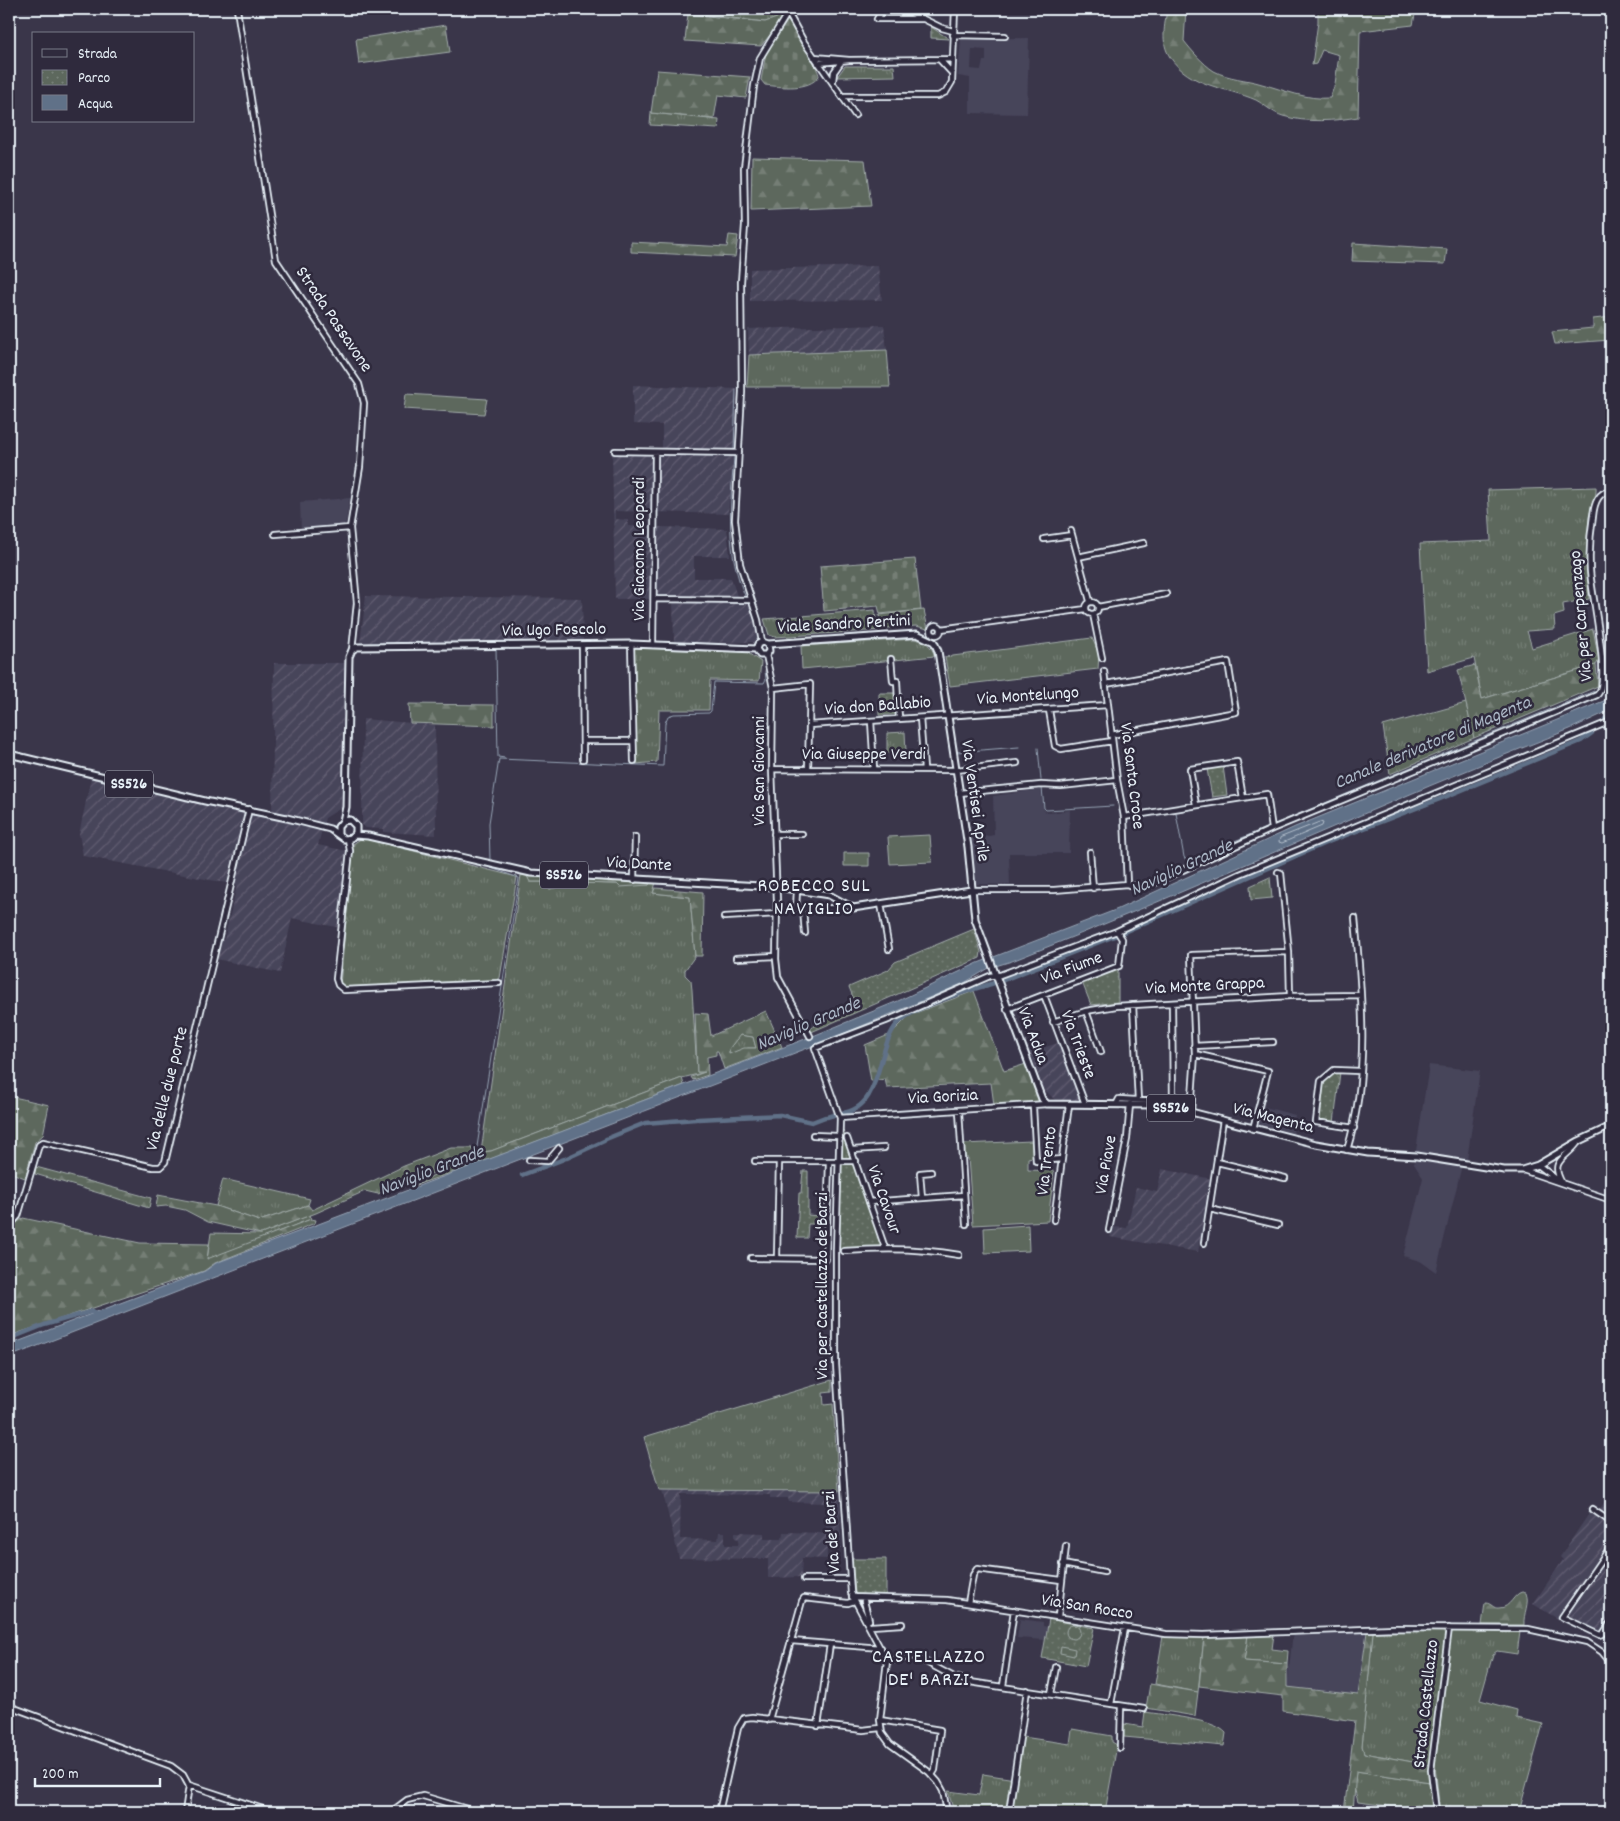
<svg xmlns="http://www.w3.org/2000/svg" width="1620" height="1821" viewBox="0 0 1620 1821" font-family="Dekko,sans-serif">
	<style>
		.built { fill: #47445a; fill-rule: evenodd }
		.industrial { fill: url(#industrial-furrows); fill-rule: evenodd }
		.grass { fill: url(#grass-tufts); stroke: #a2acaa }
		.forest { fill: url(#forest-firs); stroke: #a2acaa; fill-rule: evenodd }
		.cemetery { fill: url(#cemetery-stones); stroke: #a2acaa }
		.park { fill: url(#park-dots); stroke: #a2acaa }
		.garden { fill: #5d685d; stroke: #a2acaa }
		.water { fill: #607188; stroke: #96a4b5 }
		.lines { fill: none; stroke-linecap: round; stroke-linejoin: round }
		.shore { stroke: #b2becb; stroke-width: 1 }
		.stream { stroke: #96a4b5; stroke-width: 1 }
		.canal { stroke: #607188; stroke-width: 4.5 }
		.minor-casing { stroke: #e8f1f8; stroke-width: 8 }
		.major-casing { stroke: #e8f1f8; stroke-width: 9 }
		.minor { stroke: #2f2a3d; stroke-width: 4.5 }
		.major { stroke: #2f2a3d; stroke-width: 5 }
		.labels { text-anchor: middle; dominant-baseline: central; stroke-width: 5; stroke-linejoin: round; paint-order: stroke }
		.shield { fill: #2f2a3d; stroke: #b0b5c0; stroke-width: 1 }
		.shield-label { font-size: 16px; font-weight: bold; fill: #e8f1f8 }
		.street-label { font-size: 18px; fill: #e8f1f8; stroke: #2f2a3d }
		.water-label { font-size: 19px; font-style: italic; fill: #abb7c6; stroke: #2f2a3d }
		.quarter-label { font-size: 20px; letter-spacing: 1px; fill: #e8f1f8; stroke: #2f2a3d }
	</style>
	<defs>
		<pattern id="industrial-furrows" width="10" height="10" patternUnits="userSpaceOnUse" patternTransform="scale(1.25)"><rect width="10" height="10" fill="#47445a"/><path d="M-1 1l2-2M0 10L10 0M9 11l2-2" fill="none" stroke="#625f72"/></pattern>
		<pattern id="grass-tufts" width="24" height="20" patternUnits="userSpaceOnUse" patternTransform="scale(1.25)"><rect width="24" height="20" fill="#5d685d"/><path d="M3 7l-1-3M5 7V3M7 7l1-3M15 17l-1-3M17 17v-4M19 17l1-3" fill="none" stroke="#747e75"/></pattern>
		<pattern id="forest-firs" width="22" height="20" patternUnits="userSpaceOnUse" patternTransform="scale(1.25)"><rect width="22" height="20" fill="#5d685d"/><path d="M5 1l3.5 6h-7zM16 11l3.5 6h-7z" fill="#747e75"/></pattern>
		<pattern id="cemetery-stones" width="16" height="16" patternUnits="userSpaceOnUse" patternTransform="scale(1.25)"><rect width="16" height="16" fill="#5d685d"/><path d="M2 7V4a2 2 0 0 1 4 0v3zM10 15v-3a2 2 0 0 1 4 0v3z" fill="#747e75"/></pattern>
		<pattern id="park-dots" width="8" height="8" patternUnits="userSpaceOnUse" patternTransform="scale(1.25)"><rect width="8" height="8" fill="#5d685d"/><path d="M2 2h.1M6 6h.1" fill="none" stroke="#747e75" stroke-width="1.8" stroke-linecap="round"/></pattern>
	</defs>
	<rect width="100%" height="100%" fill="#3a364a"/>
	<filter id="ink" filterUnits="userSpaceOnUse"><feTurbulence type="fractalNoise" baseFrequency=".02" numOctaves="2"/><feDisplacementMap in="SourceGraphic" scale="10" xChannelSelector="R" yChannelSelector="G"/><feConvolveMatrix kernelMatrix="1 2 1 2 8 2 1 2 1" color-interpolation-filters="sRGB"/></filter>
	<g filter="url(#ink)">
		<!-- built -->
		<path class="built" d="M1029,38L1027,114L970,113V78L958,76L961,39ZM972,49L986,50V61H983L981,70L971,69Z
			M350,498L346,522L342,527L301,530L300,502Z
			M1041,789L1044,811L1050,813L1070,810L1069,853H1009L1010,885L977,884L974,880L971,839L994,835L993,796Z
			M1429,1065L1480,1071L1467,1160L1463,1161L1436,1272L1420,1261L1403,1256L1423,1178L1414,1164Z
			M1257,1105L1295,1115L1293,1136L1253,1124Z
			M1020,1619L1043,1622V1626L1048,1627L1045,1640L1017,1638Z
			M1293,1632H1367L1358,1696L1287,1687Z"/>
		<!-- industrial -->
		<path class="industrial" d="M878,266L882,300L750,301V269Z
			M884,325L887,350L749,355L748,329Z
			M633,385L737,389L734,459L728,514L615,511V519L628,520V526L727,529L730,556H694V578H731L739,602H749L760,638L757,642L674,643L673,599H615L612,452L662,455V425L633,424Z
			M366,596L582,598L583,641L360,643Z
			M274,663H344L341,808L325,818L318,845L347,851L349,855L341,928L292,918L280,973L216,959L220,939L224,940L237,885L83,856L79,834L91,778L272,818Z
			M363,719L435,725L436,835L383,832V829L366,828L362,825Z
			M1061,1042L1084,1101L1063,1102L1055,1100L1043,1088L1030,1052Z
			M1162,1169L1212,1179L1198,1252L1110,1237L1113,1227L1127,1228L1136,1187L1157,1192Z
			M662,1490L839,1491L837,1498L840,1500L841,1548H827V1559L802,1558L801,1577L768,1578V1559L679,1558ZM681,1494L770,1495V1498H788L789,1502L826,1503V1533L783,1532L782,1539H764V1533L735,1532V1538L739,1539L738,1545H725V1532H719L718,1540L680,1539Z
			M1611,1493V1518L1599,1510Z
			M1590,1512L1611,1525V1541L1558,1619L1533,1604L1563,1560L1560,1557Z
			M1611,1551V1617L1603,1630L1598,1631L1569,1619L1567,1615Z"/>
		<!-- grass -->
		<path class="grass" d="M674,9H780L777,18L765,22L674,11Z
			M845,66H894L895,76L837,77Z
			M651,113L719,120L718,129L650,125Z
			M887,350L890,387H747L749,355Z
			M1596,487C1597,497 1591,507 1589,517C1586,544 1588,572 1589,599L1563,604L1564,613L1554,616L1555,629L1527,631L1532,648L1593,629L1599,660L1596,665L1482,699L1474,658L1427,671L1420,544L1491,541L1488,490Z
			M875,610L876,622L881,630L775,637L769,635L764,619Z
			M924,610L928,629L916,626L887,628L880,621L879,615Z
			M1092,638L1099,654L1098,669L950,686L945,657Z
			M914,639C926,641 931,645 935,656L802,669L801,646Z
			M634,648L742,649L761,662L759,681L710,680L709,710H659L657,762L636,764Z
			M1466,703L1474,738L1390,774L1383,726Z
			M905,732L906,752L887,753V733Z
			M362,838L517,877L500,978L496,981L345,988L340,985L353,844Z
			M521,875L527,876L531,882H547L550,889L577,883L649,885L651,882H656L653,893L690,897L695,956L685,970V975L691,981L692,990L697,1072H706L682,1078L491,1151L481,1152Z
			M1270,877L1272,898L1251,900L1250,886Z
			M740,1035L753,1037L756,1048H748L729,1055C728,1047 734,1039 740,1035Z
			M842,1128L854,1160L840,1161Z
			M223,1179L310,1199L308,1205L259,1221L216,1206Z
			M310,1215L311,1219L207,1260L211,1233L261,1234Z
			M832,1380V1392L823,1393L824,1405L833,1404L839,1491L659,1490L644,1437Z
			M1446,1631L1429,1765L1364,1753L1362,1746L1373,1632Z
			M1451,1631L1520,1632L1517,1654L1497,1651L1493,1654L1480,1700L1517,1710L1516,1718L1543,1724L1519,1812H1440L1435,1765Z
			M1274,1634L1272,1649L1288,1651L1287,1664L1244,1661L1248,1635Z
			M1163,1636L1204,1637L1198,1692L1155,1684Z
			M1145,1712C1164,1715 1214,1719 1226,1733L1224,1746L1124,1737V1724L1143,1727Z
			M1072,1729L1112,1736V1742L1117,1745L1105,1812H1012L1013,1808L1006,1806L1004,1812H954L948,1791L979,1795L983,1774L1015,1779L1023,1737L1070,1744Z
			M1356,1771L1430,1782L1434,1812L1358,1802L1354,1787Z"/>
		<!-- forest -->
		<path class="forest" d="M780,9H785L774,30L761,46L685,41L688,14L765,22L777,18Z
			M1167,9H1186L1184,41C1192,51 1203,64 1214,71C1229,79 1246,79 1262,84C1284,90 1307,100 1330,98L1335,84L1339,55L1322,50L1316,64L1312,65L1318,22V9H1416L1413,25L1360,31L1358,117C1335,121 1306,123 1283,116C1273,113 1265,105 1256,100C1226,87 1190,87 1170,57C1160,42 1165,25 1167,9Z
			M446,25L450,52L359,64L356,39Z
			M657,70L750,77L746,98L718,95L714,119L651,113Z
			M752,157L865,160L871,206L751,211Z
			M729,235L738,236L735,257L631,252V242L727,247Z
			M1353,243L1447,249L1445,264L1352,261Z
			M1611,317V340L1555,344L1552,332L1593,328V319Z
			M1475,665L1482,699L1596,665L1598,686L1474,738L1458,670Z
			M409,704L494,705V726L410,723Z
			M527,876L539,877L651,882L649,885L620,887L617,884L577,883L549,889L547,882H530Z
			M655,888L703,892L702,956H695L690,897L653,893Z
			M974,991L1004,1071L1026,1064L1041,1104L994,1105L991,1083L887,1088L885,1079L871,1081L865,1045L891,1034L910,1015Z
			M766,1011L782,1047L724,1069L718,1051H716V1055L707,1057L708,1075L693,1080L691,1077L705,1072H697L695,1013L708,1014L711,1036ZM740,1035L753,1037L756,1048H744L729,1054V1049Z
			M682,1078L684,1085L483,1162L413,1186L436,1174L439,1170L416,1180L406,1181L378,1194L365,1191L316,1213L261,1234L208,1222L185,1210L166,1206L156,1207L158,1195L216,1206L259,1221L308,1205L312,1210L404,1166L451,1148H472L475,1153L491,1151Z
			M9,1096L49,1105L43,1135L35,1142L25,1178L9,1172Z
			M36,1167L151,1198L149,1208L35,1174Z
			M23,1218L140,1243L209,1244L207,1259L311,1219L316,1220L315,1223L215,1263L204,1271L9,1336V1229Z
			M1522,1592L1526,1593C1530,1604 1523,1613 1524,1625H1482L1485,1603C1492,1603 1493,1609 1499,1608C1511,1608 1513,1594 1522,1592Z
			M1367,1632H1373L1362,1746L1364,1753L1429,1765L1430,1782L1356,1771L1353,1812H1344L1355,1721L1283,1711V1696L1199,1686L1204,1637L1248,1635L1244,1661L1287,1664V1687L1358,1695Z
			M1150,1684L1198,1692L1195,1716L1146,1708Z"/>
		<!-- cemetery -->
		<path class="cemetery" d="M788,20C794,31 819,68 819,76C809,91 781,87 765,85L761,80L766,53Z
			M915,559L921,610L880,614L878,606L824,611L820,566Z"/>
		<!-- park -->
		<path class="park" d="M890,9H896L910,17L885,16Z
			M931,27L949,39L931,38Z
			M879,693H895L896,715H879Z
			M1223,766L1227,795L1212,797L1207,769Z
			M974,929L981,952L980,958L809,1033L807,1030L827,1019L833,1018L831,1015L837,1013L838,1016L857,1007L849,987L888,970L895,962Z
			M1118,968V1002L1091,1005L1082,982Z
			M1340,1072L1334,1123L1317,1121C1320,1103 1318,1076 1340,1072Z
			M855,1163L884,1247L838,1249L840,1164Z
			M803,1171H808V1215L818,1216V1224H808L807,1238H797L799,1193H801Z
			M852,1559H886V1596H861L855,1593Z
			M1049,1619L1094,1628L1086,1666L1042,1658Z"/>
		<!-- garden -->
		<path class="garden" d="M406,394L487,399L484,414L404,409Z
			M930,835L932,862L890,864L888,837Z
			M844,853H869V866H844Z
			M1032,1141L1033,1157L1028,1158V1170L1054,1171L1048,1221L973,1225L968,1158H963V1144Z
			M1028,1225L1029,1251L985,1253L984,1228Z
			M1066 1632a7 7 0 1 1 14 0a7 7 0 1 1-14 0Z
			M1061,1646L1075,1649L1074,1656L1060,1653Z"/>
		<!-- water -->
		<path class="water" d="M1611,698V710L1570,729C1382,802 1200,888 1012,961L989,968L964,983L831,1039L9,1357V1345L205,1271L216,1263L813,1036L898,1001L978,963L1118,909L1295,827Z"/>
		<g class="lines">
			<!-- shore -->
			<path class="shore" d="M1320,822L1323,823L1322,826L1282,843L1279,842L1280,838Z"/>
			<!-- stream -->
			<path class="stream" d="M734,449L736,390
				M734,457C730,506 725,552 746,598
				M496,648L498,757L505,758
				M1605,689L1611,687
				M945,718L951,753
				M1038,748L1041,780
				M957,752L1019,747
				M1042,788L1044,808L1046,810L1113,806
				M1176,813L1184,857L1187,861L1268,827
				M1277,823L1599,689
				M490,860L489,823L499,759L663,766L665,723L668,716L674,714L709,713L711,711L714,682L764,683L766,679L765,671
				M476,1153L519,878L491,868"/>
			<!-- canal -->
			<path class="canal" d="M1605,719L1611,715
				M1001,981L1117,935L1323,844L1440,799L1581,741L1592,733
				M841,1113C884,1109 875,1048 898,1023C916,1005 969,991 994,983
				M827,1117L837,1114
				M698,1119L780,1115L812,1122L825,1117
				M606,1139L645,1123L696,1119
				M567,1158L604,1141
				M551,1164L564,1159
				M522,1175L549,1165
				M9,1339L44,1325L93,1311L97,1315"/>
			<defs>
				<path id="minor" d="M237,9L276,260L359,384L364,403L360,467L350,528L357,603L352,650
					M883,9L877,19H923
					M903,9L942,28L953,31
					M788,13L804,42L855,115
					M953,35L1005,36
					M814,57L849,60L818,63
					M849,60L952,59
					M940,60L951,72
					M833,81L834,72L841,62
					M844,96H938L946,92L952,82L955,9
					M615,451L739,453
					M1071,531L1090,601
					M275,534L350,528
					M1044,539L1072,535
					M1078,557L1144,543
					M654,599L751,600
					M1086 608a6 6 0 1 1 12 0a6 6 0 1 1-12 0Z
					M1098,607L1166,594
					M1093,614L1102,658
					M931 630a5 5 0 1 1 10 0a5 5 0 1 1-10 0Z
					M941,629L1086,609
					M762,642L758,620L740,564L735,520L742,392L741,282L745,225L744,168L754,86L760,58L790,9
					M631,644L634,761
					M582,645L583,759
					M653,645L655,453
					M766,655L773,688L772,769L777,901L776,959L778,977L810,1036
					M891,659L893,681H897L899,719
					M1104,671L1117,780L1124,817L1127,884
					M1106,684L1228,662L1236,712L1111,735
					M773,688L810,684L808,769
					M1049,710L1055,746L1061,749L1112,741
					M920,718L924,769
					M871,721L874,769
					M809,725L1108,705
					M583,741H633
					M772,769L956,770L1017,763
					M959,793L1041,785L1061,786L1117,780
					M1196,805L1190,769L1237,762L1243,798
					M1124,817L1267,794L1272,829
					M774,834H802
					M348,839L350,851L336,979L338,985L344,990L499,983
					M1090,852L1093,888
					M1278,872L1281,873L1289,952L1290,996
					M634,880L635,837
					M797,890L796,909L840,908L843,903
					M971,890H1054L1127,884L1131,886L1150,885L1272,829L1597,695C1612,683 1591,593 1590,570C1589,552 1590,534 1593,516C1594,505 1598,491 1611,491
					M881,904L889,949
					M803,909L805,933
					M724,917L777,914
					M736,958L776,956
					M1044,995L1085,1104
					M1172,1003L1173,1102
					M1133,1005L1138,1100
					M1007,1009L1119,966L1122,939L1117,931
					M1086,1011L1101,1052
					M1053,1022L1086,1011L1116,1006L1290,996L1361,995
					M1194,1046L1273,1042
					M1195,1054L1191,955L1289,952
					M1117,1103L1119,1099L1186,1103L1191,1111
					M1033,1107L1036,1161L1062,1159
					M959,1111L966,1224
					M1191,1112L1195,1054L1268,1071L1253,1129
					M840,1118L815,1048L886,1021L990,976L1000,975L1117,931L1240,874L1611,721
					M840,1118L836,1250V1364L851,1593L887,1661L880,1720L882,1733L890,1744L929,1772L938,1782L943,1791L947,1812
					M840,1118L1047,1104
					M1354,1128L1316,1122L1321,1081L1334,1070L1360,1071
					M813,1135L838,1136
					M847,1138L885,1248
					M852,1150L884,1148
					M1347,1150C1370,1076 1362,994 1355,918
					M529,1160L548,1161L559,1148
					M755,1161H856
					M1217,1162L1285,1178
					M1538,1165L1559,1181
					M1523,1170L1611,1200
					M1562,1183C1548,1159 1568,1158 1578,1142
					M922,1198L920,1173L931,1172
					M869,1202L964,1195
					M1210,1209L1278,1225
					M1054,1220L1069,1105
					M9,1226L18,1216L39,1145L43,1142L153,1167H160L165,1162L249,809
					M1109,1230L1127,1139L1130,1104
					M1204,1243L1223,1120
					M844,1251C883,1248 921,1248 959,1255
					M777,1257L779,1161
					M751,1258L826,1259L829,1162
					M1592,1509L1611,1522
					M1611,1546L1562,1617L1600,1635L1603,1634L1611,1622
					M1063,1564L1104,1572
					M804,1579H850
					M852,1597L947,1600L1166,1634L1204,1635L1394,1628L1528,1629L1587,1642L1602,1652L1611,1663
					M864,1601L869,1620
					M968,1603L973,1575L977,1569L1061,1580
					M1058,1616L1066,1546
					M871,1626L902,1624
					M791,1641L881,1648
					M887,1661L915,1656L952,1676
					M958,1678L970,1682L1144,1709
					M1003,1686L1014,1610
					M1051,1694L1056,1667
					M1111,1704L1125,1628
					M9,1706L171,1766L183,1775L189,1786L185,1812
					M769,1720L802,1601L804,1598L848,1603L854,1601
					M880,1720L940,1730L935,1770L932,1775
					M818,1726L830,1644
					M1120,1748L1121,1706
					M189,1785L272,1812
					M391,1812L407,1800L423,1796L477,1812
					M719,1812L738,1728L744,1718L752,1717L863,1730L880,1728
					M1009,1812L1027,1690
					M1436,1812L1431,1770L1449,1628"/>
				<path id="major" d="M756,649L758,644L762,642L768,644L917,634L934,642L938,651L968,847L975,919L1042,1099L1047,1104L1154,1105L1191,1112L1316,1144L1368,1153L1417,1156L1504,1170H1522L1538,1165L1579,1141L1611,1126
					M756,649L760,655H766L769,651L768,644
					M9,754L205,801L287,818L330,829L344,839L351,838L356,833V826L350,820L343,821
					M338,833V827L343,821L346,807L349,657L352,650L357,647L631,644L756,649
					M355,835L368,836L531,873L777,887L829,895L853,908L971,890"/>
			</defs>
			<!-- minor casing -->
			<use href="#minor" class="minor-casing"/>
			<!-- major casing -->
			<use href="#major" class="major-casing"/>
			<!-- minor -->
			<use href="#minor" class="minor"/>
			<!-- major -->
			<use href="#major" class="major"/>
		</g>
	</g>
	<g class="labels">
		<!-- shield labels -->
		<g class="shield">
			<rect x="105" y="770.5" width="48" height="27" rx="4"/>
			<rect x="540" y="861.5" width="48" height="27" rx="4"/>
			<rect x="1147" y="1094.5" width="48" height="27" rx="4"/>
		</g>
		<g class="shield-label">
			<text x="129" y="784">SS526</text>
			<text x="564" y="875">SS526</text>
			<text x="1171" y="1108">SS526</text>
		</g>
		<!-- street labels -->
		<g class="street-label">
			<text transform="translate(333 320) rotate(56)">Strada Passavone</text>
			<text transform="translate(640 549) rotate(-90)">Via Giacomo Leopardi</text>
			<text transform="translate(1582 616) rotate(-95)">Via per Carpenzago</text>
			<text transform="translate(844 625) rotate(-3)">Viale Sandro Pertini</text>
			<text transform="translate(554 631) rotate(-1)">Via Ugo Foscolo</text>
			<text transform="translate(1028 697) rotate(-4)">Via Montelungo</text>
			<text transform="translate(878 707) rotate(-4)">Via don Ballabio</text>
			<text x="864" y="755">Via Giuseppe Verdi</text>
			<text transform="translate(760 771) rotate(-90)">Via San Giovanni</text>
			<text transform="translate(1131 776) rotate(83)">Via Santa Croce</text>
			<text transform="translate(974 801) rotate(82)">Via Ventisei Aprile</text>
			<text transform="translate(639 865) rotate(3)">Via Dante</text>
			<text transform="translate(1072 969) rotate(-21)">Via Fiume</text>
			<text transform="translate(1205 987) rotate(-3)">Via Monte Grappa</text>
			<text transform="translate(1032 1036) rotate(69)">Via Adua</text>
			<text transform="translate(1077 1045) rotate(69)">Via Trieste</text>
			<text transform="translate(168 1089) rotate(-76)">Via delle due porte</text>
			<text transform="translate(943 1098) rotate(-3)">Via Gorizia</text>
			<text transform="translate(1273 1119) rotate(14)">Via Magenta</text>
			<text transform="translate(1048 1161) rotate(-83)">Via Trento</text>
			<text transform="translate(1107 1165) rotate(-80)">Via Piave</text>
			<text transform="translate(883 1200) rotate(71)">Via Cavour</text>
			<text transform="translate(823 1286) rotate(-90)">Via per Castellazzo de'Barzi</text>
			<text transform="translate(833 1532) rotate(-94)">Via de' Barzi</text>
			<text transform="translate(1087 1608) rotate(9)">Via San Rocco</text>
			<text transform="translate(1427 1704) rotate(-84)">Strada Castellazzo</text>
		</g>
		<!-- water labels -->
		<g class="water-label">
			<text transform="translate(1433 744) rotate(-23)">Canale derivatore di Magenta</text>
			<text transform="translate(1182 869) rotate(-25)">Naviglio Grande</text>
			<text transform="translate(809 1025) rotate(-23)">Naviglio Grande</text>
			<text transform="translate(432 1172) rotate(-21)">Naviglio Grande</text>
		</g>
		<!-- quarter labels -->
		<g class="quarter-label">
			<text x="814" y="887">ROBECCO SUL<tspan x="814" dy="23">NAVIGLIO</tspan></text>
			<text x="929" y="1658">CASTELLAZZO<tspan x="929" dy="23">DE' BARZI</tspan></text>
		</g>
	</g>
	<!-- margin -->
	<rect width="1620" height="1821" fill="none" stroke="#2f2a3d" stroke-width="30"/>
	<rect x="15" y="15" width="1590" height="1791" fill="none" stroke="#e8f1f8" stroke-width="2" filter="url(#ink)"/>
	<!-- legend -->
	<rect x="32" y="32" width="162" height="90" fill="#2f2a3d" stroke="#797a88"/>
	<rect x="42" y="49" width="25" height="8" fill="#2f2a3d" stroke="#797a88"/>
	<text x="78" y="58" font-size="15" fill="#e8f1f8">Strada</text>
	<rect x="42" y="70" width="25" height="15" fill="url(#park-dots)" stroke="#797a88"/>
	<text x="78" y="82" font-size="15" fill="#e8f1f8">Parco</text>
	<rect x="42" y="95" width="25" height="15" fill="#607188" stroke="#797a88"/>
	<text x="78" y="108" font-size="15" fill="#e8f1f8">Acqua</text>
	<!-- scale -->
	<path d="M35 1778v8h125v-8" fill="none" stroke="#e8f1f8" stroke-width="2.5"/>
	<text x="42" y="1778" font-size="15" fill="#e8f1f8" stroke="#2f2a3d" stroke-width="4" paint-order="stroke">200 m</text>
</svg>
